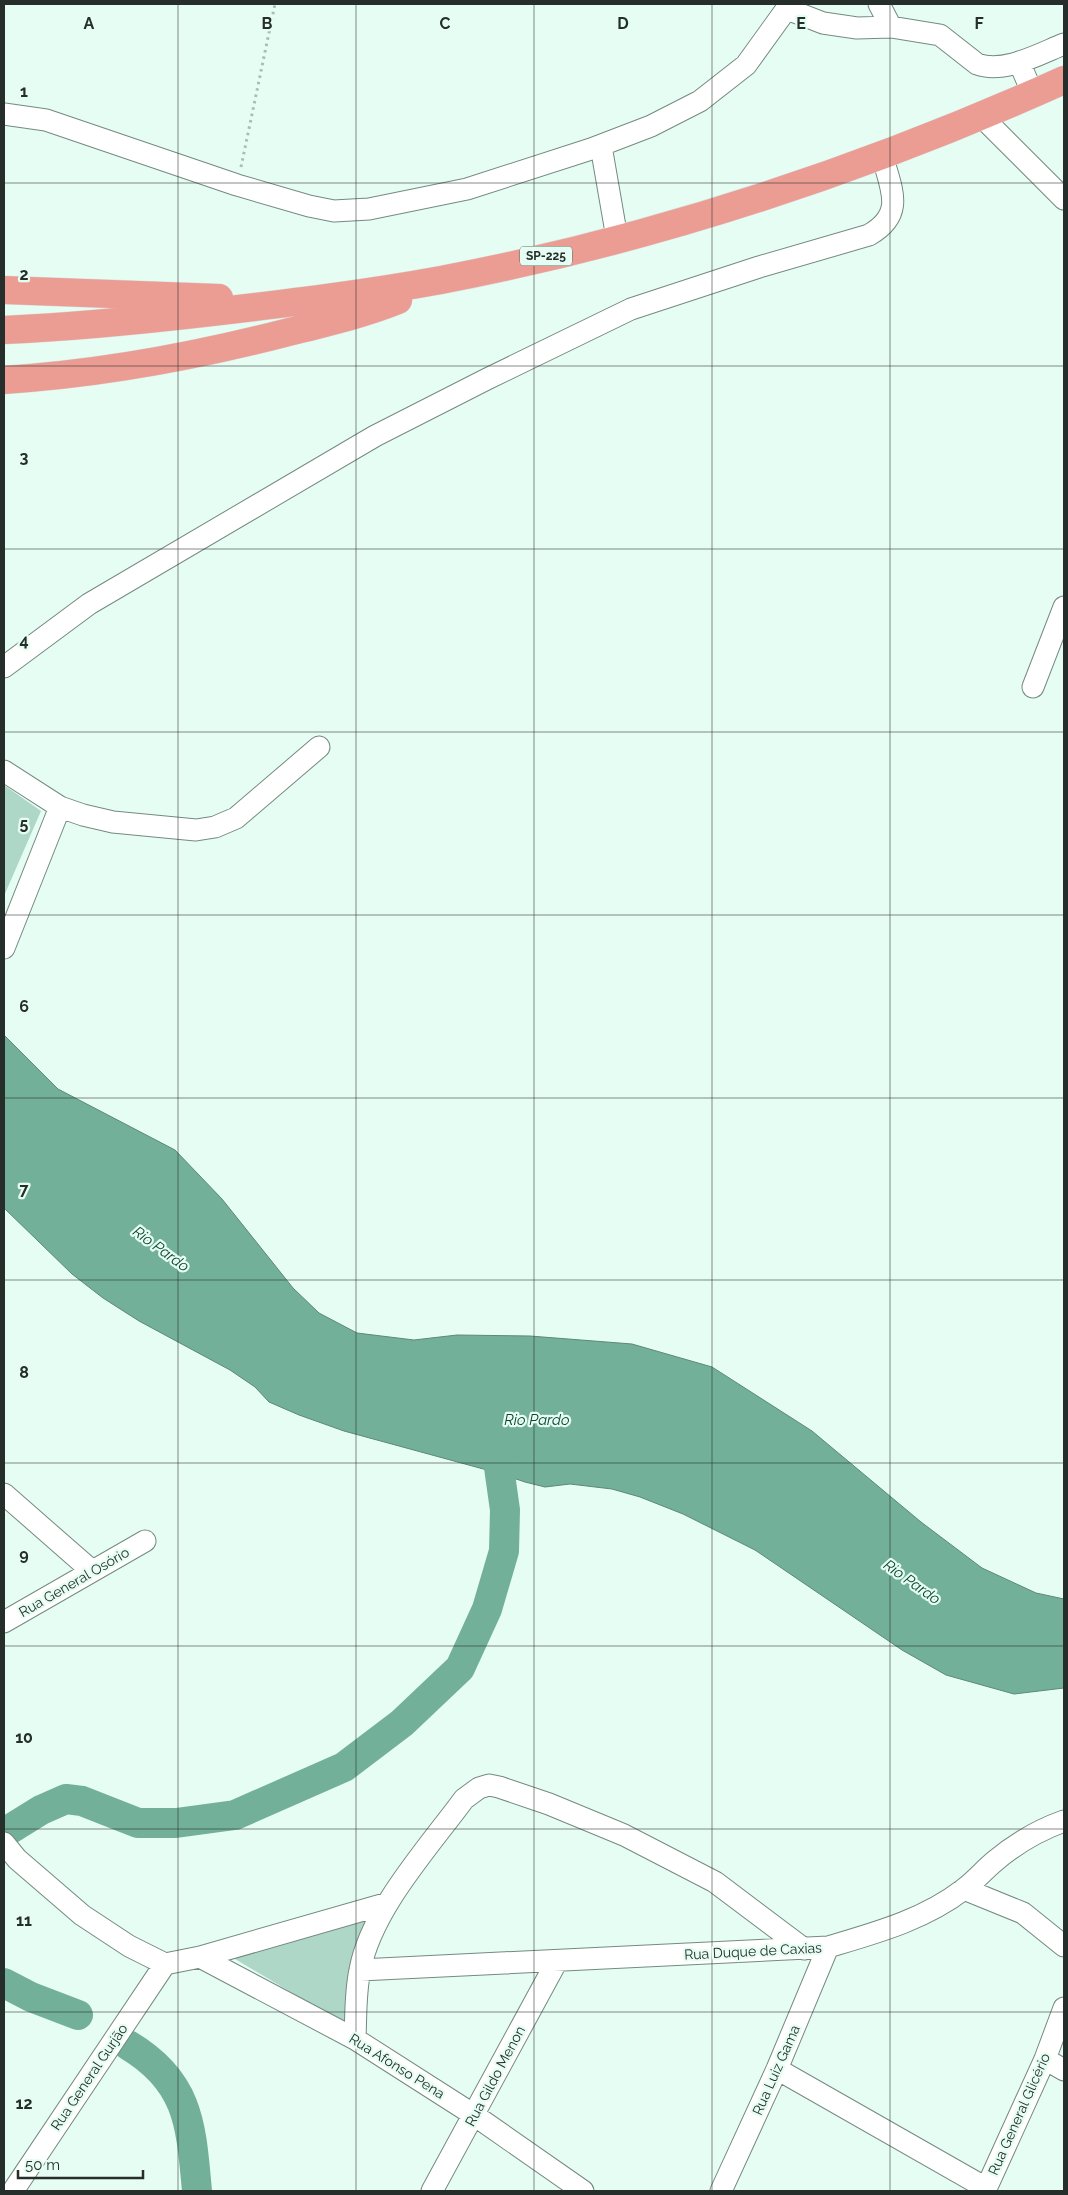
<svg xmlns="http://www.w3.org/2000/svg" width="1068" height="2195" viewBox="0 0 1068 2195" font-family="Raleway,sans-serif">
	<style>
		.green { fill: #aed7c7 }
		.water { fill: #73b099; stroke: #5c8978 }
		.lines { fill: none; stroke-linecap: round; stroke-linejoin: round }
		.river { stroke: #73b099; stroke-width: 30 }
		.minor-casing { stroke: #758a81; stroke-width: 23 }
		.major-casing { stroke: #dcdedd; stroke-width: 29 }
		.path { stroke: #aabcb4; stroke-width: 3; stroke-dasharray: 2.5 4; stroke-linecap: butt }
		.minor { stroke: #fff; stroke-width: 21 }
		.major { stroke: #eb9c93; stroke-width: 28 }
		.grid { fill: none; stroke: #252e2b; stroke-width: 1; stroke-opacity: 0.55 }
		.labels { text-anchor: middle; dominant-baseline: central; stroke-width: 4.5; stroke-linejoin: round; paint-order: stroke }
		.shield { fill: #e6fdf3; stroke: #5f6c67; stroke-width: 1 }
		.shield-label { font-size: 12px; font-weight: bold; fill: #252e2b }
		.street-label { font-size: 14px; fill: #252e2b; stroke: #e6fdf3 }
		.water-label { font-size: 15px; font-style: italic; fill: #0e4334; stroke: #e6fdf3 }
		.grid-label { font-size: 16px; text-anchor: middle; font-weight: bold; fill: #252e2b; stroke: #e6fdf3; stroke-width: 4.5; stroke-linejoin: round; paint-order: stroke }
	</style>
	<rect width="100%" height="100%" fill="#e6fdf3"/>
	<!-- green -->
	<path class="green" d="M4,785L41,811L4,896Z
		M368,1917C350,1957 349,1983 348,2026L225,1953Z"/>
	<!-- water -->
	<path class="water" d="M4,1035L58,1089L175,1150L222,1199L293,1288L319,1313L357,1333L414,1340L457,1335L530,1336L632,1344L712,1367L812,1431L921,1522L982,1568L1036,1593L1064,1599V1688L1014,1694L946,1675L902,1650L755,1550L683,1514L640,1497L612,1489L570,1484L545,1487L525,1482L498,1473L344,1431L299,1415L269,1402L255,1387L230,1370L139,1321L103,1298L72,1274L4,1208Z"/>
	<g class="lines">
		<!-- river -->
		<path class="river" d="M4,1833L41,1810L66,1799L82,1801L138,1823H176L235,1815L344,1767L402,1723L460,1668L487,1609L504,1551L505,1510L494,1432
			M4,1983L31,1997L78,2015
			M128,2045C190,2082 191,2126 197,2191"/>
		<defs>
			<path id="minor" d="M879,4L891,27L940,35L977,64C1004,74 1039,54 1064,44
				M787,9L823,23L857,28L891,27
				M1019,62L1033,94
				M4,114L46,120L237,185L309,206L334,211L369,209L467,189L591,149L651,126L700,101L746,65L790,4
				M981,116L1064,199
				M601,146L617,238
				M4,667L89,604L375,436L487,379L631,309L759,267L869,235C906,214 891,189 882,155
				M1033,687L1064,607
				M4,771L60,807L83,815L113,822L196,830L215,827L236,818L319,747
				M4,948L60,807
				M4,1494L92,1571
				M4,1622L145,1541
				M4,1843L17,1859L82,1915L129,1946L165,1964L200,1957L388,1903
				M964,1889L1023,1913L1064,1946
				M200,1957L355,2039L474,2115L583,2191
				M360,1970L828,1947C875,1933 924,1920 964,1889C975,1881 984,1870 995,1861C1015,1844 1039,1830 1064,1821
				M355,2039C356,2017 355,1993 360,1970C371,1910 428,1848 464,1799L479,1788L489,1785L499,1787L549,1804L624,1835L715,1882L804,1949
				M1045,2059L1064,2070
				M777,2069L986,2188
				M13,2191L165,1964
				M432,2191L557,1961
				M721,2191L777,2069L828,1947
				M985,2191L1045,2059L1064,2008"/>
			<path id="major" d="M4,290L219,298
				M4,330C74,327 143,320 212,312C289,303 365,294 441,280C655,239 866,169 1064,80
				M4,380C97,374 191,357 281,334C320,324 361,315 398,300"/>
		</defs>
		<!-- minor casing -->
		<use href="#minor" class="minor-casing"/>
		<!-- major casing -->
		<use href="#major" class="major-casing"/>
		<!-- path -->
		<path class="path" d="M241,167L275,4"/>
		<!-- minor -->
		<use href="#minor" class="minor"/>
		<!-- major -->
		<use href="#major" class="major"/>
	</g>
	<!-- grid -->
	<path class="grid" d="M178,4V2191M356,4V2191M534,4V2191M712,4V2191M890,4V2191M4,183H1064M4,366H1064M4,549H1064M4,732H1064M4,915H1064M4,1098H1064M4,1280H1064M4,1463H1064M4,1646H1064M4,1829H1064M4,2012H1064"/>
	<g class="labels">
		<!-- shield labels -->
		<rect class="shield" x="520" y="246.5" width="52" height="19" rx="4"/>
		<g class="shield-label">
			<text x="546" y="256">SP-225</text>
		</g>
		<!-- street labels -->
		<g class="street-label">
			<text transform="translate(74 1582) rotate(-30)">Rua General Osório</text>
			<text transform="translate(753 1951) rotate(-3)">Rua Duque de Caxias</text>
			<text transform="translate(397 2066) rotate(32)">Rua Afonso Pena</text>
			<text transform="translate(776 2070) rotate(-66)">Rua Luiz Gama</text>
			<text transform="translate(495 2076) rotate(-62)">Rua Gildo Menon</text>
			<text transform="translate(89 2077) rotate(-56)">Rua General Gurjão</text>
			<text transform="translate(1019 2114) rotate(-66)">Rua General Glicério</text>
		</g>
		<!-- water labels -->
		<g class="water-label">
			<text transform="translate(161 1249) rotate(36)">Rio Pardo</text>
			<text x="537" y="1420">Rio Pardo</text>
			<text transform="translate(912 1582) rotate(35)">Rio Pardo</text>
		</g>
	</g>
	<g class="grid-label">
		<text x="89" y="29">A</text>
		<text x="267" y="29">B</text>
		<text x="445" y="29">C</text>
		<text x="623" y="29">D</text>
		<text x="801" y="29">E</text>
		<text x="979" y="29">F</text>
		<text x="24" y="97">1</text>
		<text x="24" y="280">2</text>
		<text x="24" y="463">3</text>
		<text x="24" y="646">4</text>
		<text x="24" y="829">5</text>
		<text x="24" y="1012">6</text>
		<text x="24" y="1195">7</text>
		<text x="24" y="1378">8</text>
		<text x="24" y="1560">9</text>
		<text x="24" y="1743">10</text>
		<text x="24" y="1926">11</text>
		<text x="24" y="2109">12</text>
	</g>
	<!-- border -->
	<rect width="1068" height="2195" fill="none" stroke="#252e2b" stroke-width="10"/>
	<!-- scale -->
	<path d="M18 2170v8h125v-8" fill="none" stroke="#252e2b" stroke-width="2.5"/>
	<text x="25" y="2170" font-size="15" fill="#252e2b" stroke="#e6fdf3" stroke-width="4" paint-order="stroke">50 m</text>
</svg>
